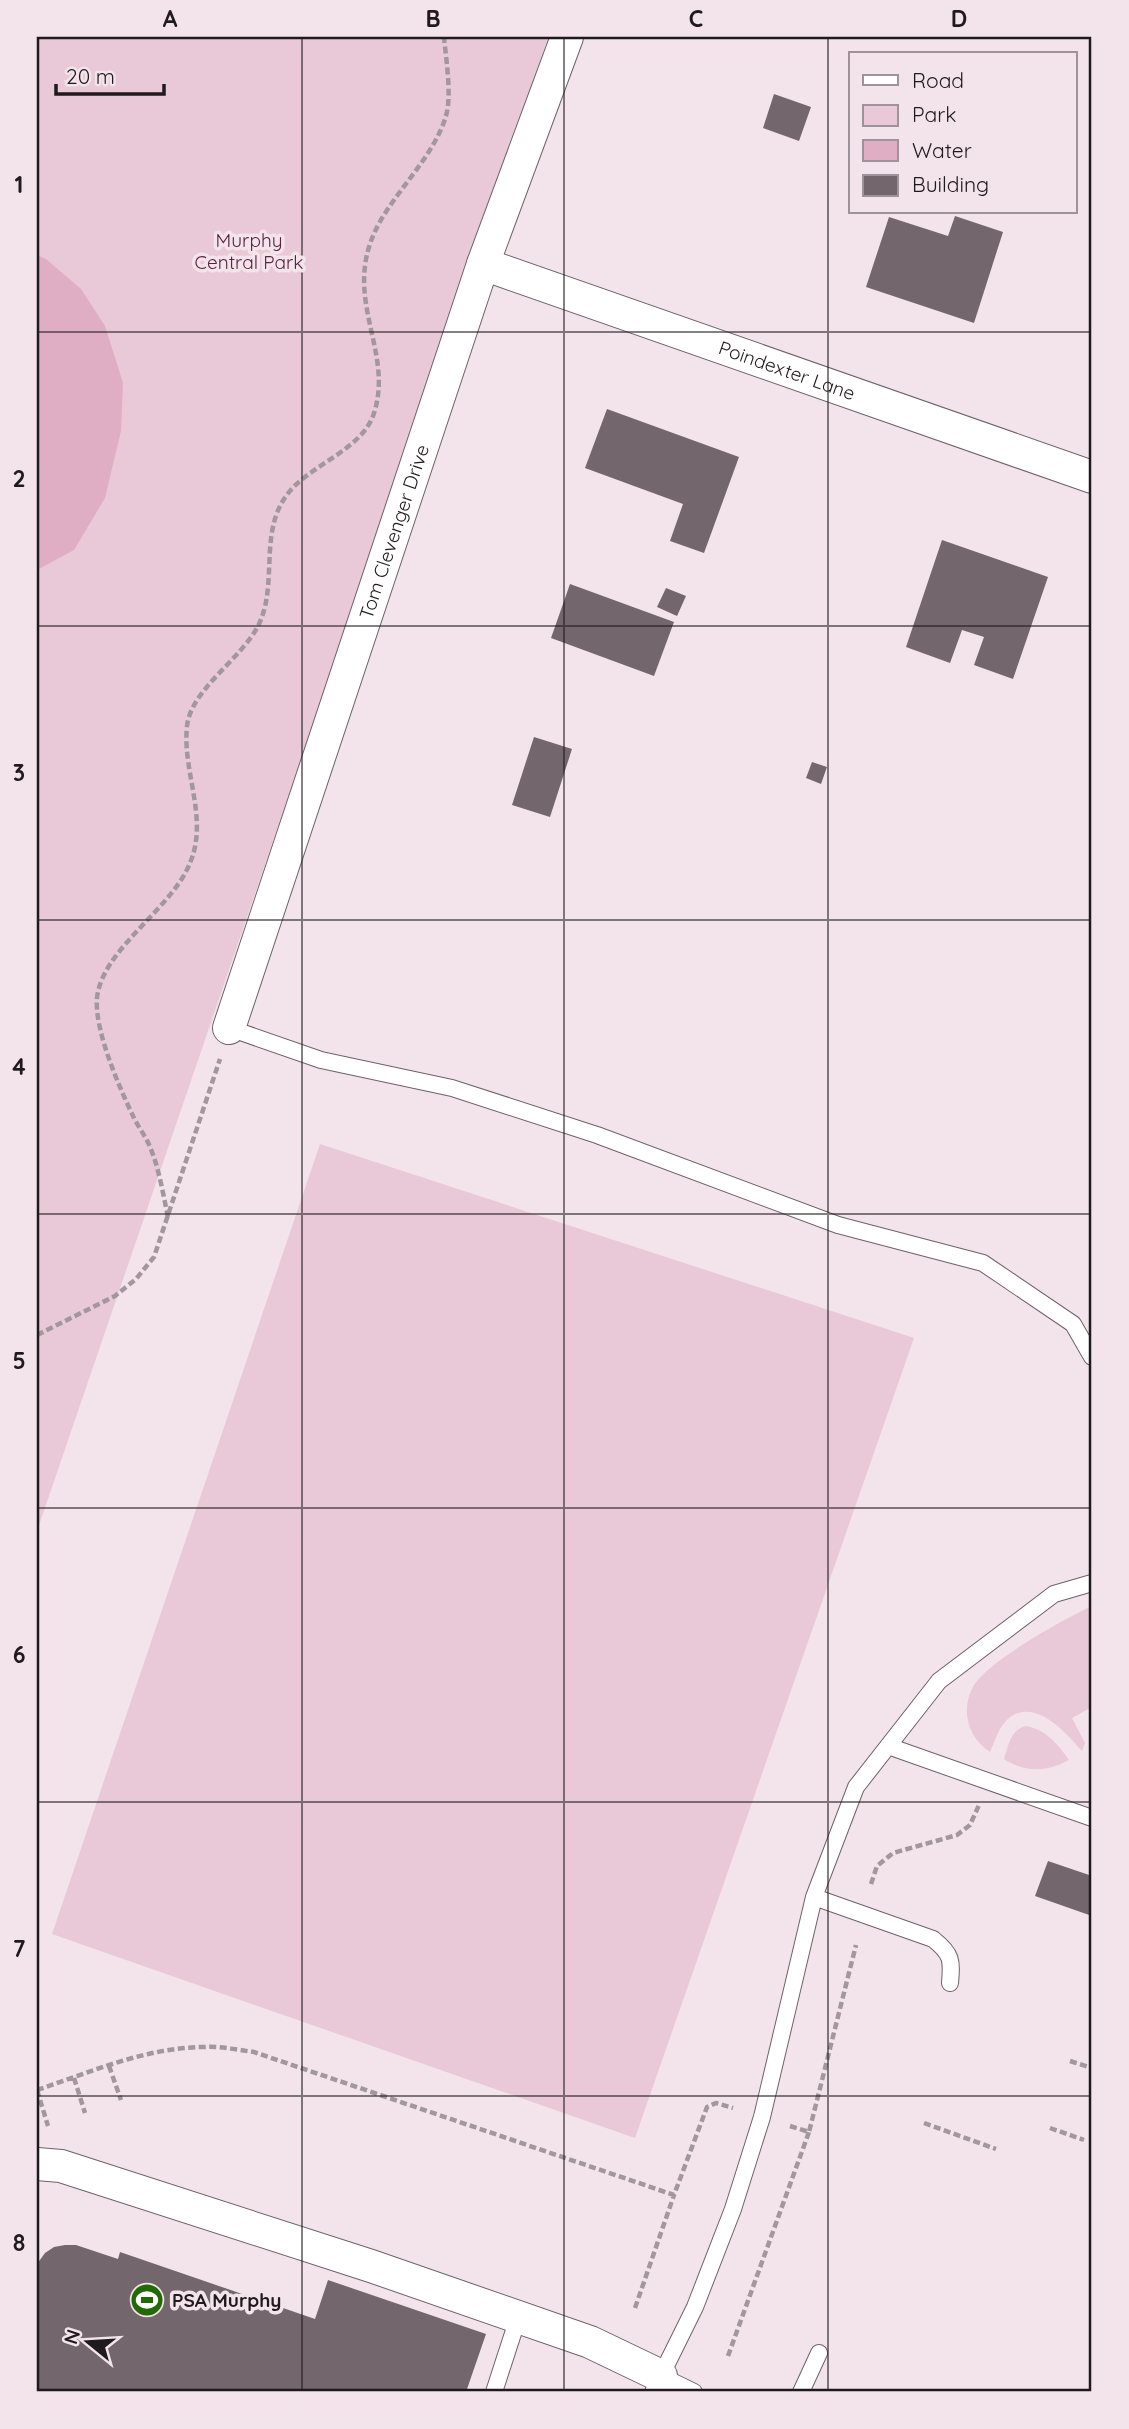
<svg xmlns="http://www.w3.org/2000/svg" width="1129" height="2429" viewBox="0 0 1129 2429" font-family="Quicksand,sans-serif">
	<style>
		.green { fill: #e9c9d7 }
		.water { fill: #dfaec4 }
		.building { fill: #73666c }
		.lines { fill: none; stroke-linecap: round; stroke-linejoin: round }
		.service-casing { stroke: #6e6267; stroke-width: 18 }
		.minor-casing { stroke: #6e6267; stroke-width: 34 }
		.path { stroke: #a1979c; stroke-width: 4.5; stroke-dasharray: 7 3.5; stroke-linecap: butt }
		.service { stroke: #fff; stroke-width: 16 }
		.minor { stroke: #fff; stroke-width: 32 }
		.grid { fill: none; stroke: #1f1a1d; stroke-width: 2; stroke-opacity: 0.55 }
		.labels { text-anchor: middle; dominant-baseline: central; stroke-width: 7; stroke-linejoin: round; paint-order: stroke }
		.park-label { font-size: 19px; fill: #5c2241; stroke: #f2e4ea }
		.street-label { font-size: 19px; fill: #1f1a1d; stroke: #f2e4ea }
		.poi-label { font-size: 19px; font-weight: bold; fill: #1f1a1d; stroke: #f2e4ea; text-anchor: start }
		.neatline { fill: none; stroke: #1f1a1d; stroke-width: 2.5 }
		.grid-label { font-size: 23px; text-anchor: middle; font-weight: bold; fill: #1f1a1d }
	</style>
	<rect width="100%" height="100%" fill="#f2e4ea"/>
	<!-- green -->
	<path class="green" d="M37,37H548L37,1531Z
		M320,1144L914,1338L635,2138L52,1934Z
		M1092,1606V1707L1072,1718L1085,1743L1082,1751C1067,1734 1036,1697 1009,1718C999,1726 995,1741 990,1752C967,1737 960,1709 974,1685C990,1660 1064,1619 1092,1606Z
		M1026,1726C1045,1729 1058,1744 1069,1760C1047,1772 1025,1773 1004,1759C1008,1746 1011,1729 1026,1726Z"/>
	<!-- water -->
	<path class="water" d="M37,255L46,259L81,289L105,326L123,383L121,431L105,498L74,550L37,570Z"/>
	<!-- building -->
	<path class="building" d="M774,94L811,107L799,141L763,128Z
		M955,216L1003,232L974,323L866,287L889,217L948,236Z
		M607,409L739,457L704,553L670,541L683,504L585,468Z
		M942,540L1048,577L1013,679L974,665L984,637L962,630L950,663L906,647Z
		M570,584L674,622L654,676L551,638Z
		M666,588L686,596L677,616L657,607Z
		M534,737L572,749L550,817L512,805Z
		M812,762L827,767L821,784L806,778Z
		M1048,1861L1092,1876V1916L1035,1896Z
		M65,2245H76L118,2259L120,2252L315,2319L328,2280L486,2334L466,2392H37V2264L45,2253L54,2247Z"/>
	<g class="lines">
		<defs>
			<path id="service" d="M229,1028L321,1060L452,1088L597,1135L838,1225L983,1263L1073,1324L1092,1357
				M888,1746L1092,1818
				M814,1897L933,1939C952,1954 952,1960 950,1983
				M661,2376L694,2392
				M494,2392L518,2318
				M653,2392L695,2307L733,2209L762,2117L814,1897L856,1787L939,1681L1054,1594L1092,1583
				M801,2392L819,2353"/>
			<g id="minor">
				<path id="s1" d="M483,264L1092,477"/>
				<path id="s2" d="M229,1028L483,264L567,37"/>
				<path d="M37,2164L61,2166L371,2266L590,2342L661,2376"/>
			</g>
		</defs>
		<!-- service casing -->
		<use href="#service" class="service-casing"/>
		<!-- minor casing -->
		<use href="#minor" class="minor-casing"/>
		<!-- path -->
		<path class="path" d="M168,1217C163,1194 159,1168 150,1147C146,1137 139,1128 134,1118C120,1089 94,1030 97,998C102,949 172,909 190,863C209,818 182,772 187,726C191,689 243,658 259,624C278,584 259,534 286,496C308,465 359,452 373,416C394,358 350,309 369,247C383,200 431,165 446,116C452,95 446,59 444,37
			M37,1335L115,1296L136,1279L154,1257L220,1059
			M871,1884L877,1866L893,1853L957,1835L970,1825L979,1805
			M1070,2061L1092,2068
			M109,2066L121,2100
			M74,2078L85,2113
			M37,2090C91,2072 147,2047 205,2047C221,2046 238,2050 254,2052L674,2195L707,2107L716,2103L733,2108
			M37,2090L48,2126
			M924,2123L996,2149
			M790,2126L809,2132L856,1945
			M1050,2128L1084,2140
			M635,2308L674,2195
			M728,2356L809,2132"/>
		<!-- service -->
		<use href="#service" class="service"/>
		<!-- minor -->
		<use href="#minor" class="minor"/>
	</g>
	<!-- grid -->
	<path class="grid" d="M302,37V2392M564,37V2392M828,37V2392M37,332H1092M37,626H1092M37,920H1092M37,1214H1092M37,1508H1092M37,1802H1092M37,2096H1092"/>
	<!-- icons -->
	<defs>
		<symbol id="stadium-disc" viewBox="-11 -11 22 22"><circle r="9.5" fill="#226a05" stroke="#f2e4ea"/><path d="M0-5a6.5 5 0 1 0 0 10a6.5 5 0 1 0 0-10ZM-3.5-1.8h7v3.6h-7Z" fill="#fff"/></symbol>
	</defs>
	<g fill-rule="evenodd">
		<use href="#stadium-disc" x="128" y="2281" width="38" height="38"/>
	</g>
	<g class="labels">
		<!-- park labels -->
		<g class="park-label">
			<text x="249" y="240">Murphy<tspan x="249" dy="22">Central Park</tspan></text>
		</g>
		<!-- street labels -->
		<g class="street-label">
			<text stroke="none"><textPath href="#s1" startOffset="322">Poindexter Lane</textPath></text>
			<text stroke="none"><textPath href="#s2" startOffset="523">Tom Clevenger Drive</textPath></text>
		</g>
		<!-- poi labels -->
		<g class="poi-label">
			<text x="172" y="2300">PSA Murphy</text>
		</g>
	</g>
	<!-- border -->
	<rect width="1129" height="2429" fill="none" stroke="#f2e4ea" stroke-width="77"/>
	<!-- legend -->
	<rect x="849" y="52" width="228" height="161" fill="#f2e4ea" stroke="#9e9398" stroke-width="2"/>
	<rect x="863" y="75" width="35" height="10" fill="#ffffff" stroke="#9e9398" stroke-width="2"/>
	<text x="912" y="88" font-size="21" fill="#1f1a1d">Road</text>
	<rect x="863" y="105" width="35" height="21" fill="#e9c9d7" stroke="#9e9398" stroke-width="2"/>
	<text x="912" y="122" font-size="21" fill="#1f1a1d">Park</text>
	<rect x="863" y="140" width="35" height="21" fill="#dfaec4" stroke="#9e9398" stroke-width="2"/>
	<text x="912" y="158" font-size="21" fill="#1f1a1d">Water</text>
	<rect x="863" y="175" width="35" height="21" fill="#73666c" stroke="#9e9398" stroke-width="2"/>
	<text x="912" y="192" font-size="21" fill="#1f1a1d">Building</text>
	<!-- north arrow -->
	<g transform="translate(88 2342) rotate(288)" stroke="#f2e4ea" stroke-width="5" paint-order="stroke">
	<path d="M0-5L12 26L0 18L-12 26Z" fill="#1f1a1d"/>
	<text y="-10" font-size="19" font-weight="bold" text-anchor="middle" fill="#1f1a1d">N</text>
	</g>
	<!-- scale -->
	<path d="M56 84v10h108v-10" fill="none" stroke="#1f1a1d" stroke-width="3.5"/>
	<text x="66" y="84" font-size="21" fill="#1f1a1d" stroke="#f2e4ea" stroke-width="5" paint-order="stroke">20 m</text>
	<rect x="38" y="38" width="1052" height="2352" class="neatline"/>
	<g class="grid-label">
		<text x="170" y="27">A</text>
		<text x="433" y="27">B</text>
		<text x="696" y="27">C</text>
		<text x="959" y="27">D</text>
		<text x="19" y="193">1</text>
		<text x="19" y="487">2</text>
		<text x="19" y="781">3</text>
		<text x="19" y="1075">4</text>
		<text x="19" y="1369">5</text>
		<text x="19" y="1663">6</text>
		<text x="19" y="1957">7</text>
		<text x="19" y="2251">8</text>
	</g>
</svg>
